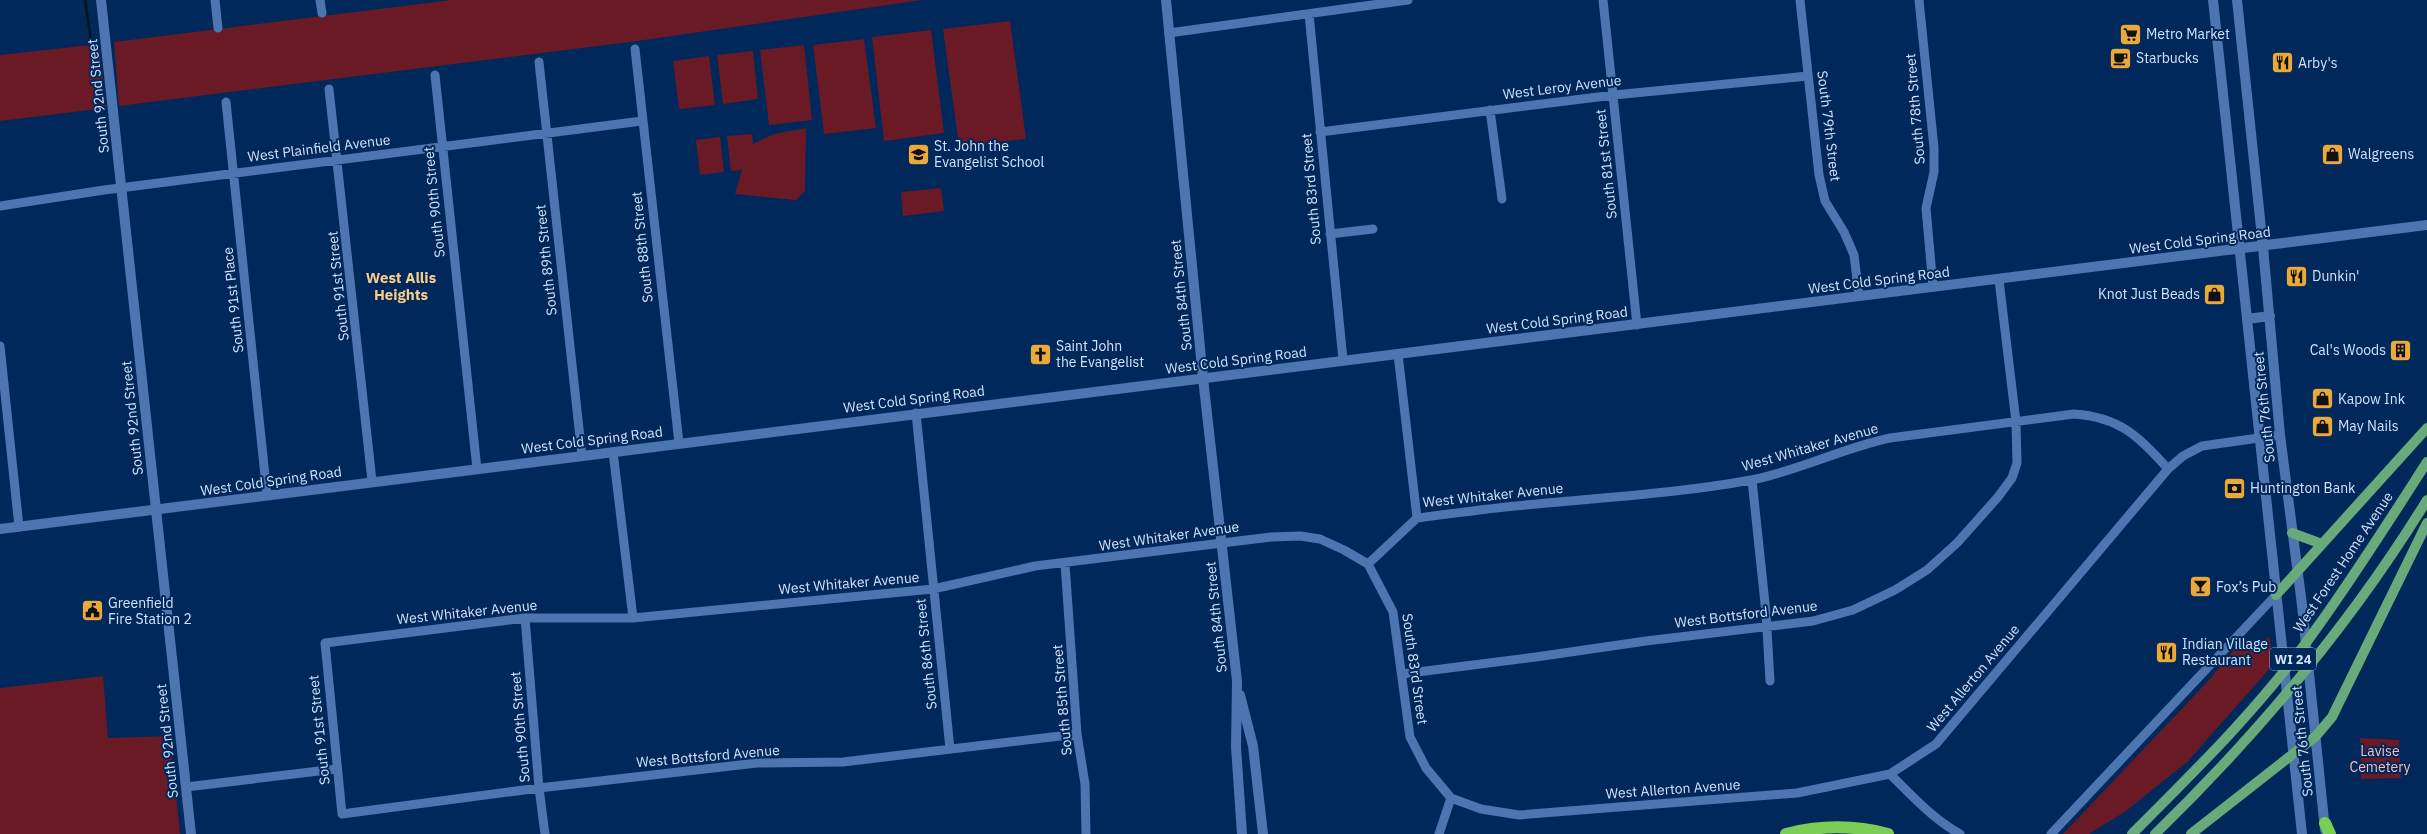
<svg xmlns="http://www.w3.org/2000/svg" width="2427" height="834" viewBox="0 0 2427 834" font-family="'IBM Plex Sans',sans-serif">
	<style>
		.green { fill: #691a25 }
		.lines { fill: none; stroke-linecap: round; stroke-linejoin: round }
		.stream { stroke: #011516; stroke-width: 2.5 }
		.street { stroke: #4d75af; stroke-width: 9 }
		.secondary { stroke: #4d75af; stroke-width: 10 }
		.primary { stroke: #68aa79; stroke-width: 10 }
		.highway { stroke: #7acd55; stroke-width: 12 }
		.labels { text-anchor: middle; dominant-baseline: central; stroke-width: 4; stroke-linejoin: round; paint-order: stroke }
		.shield { fill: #01285a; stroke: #93abcc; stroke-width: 1 }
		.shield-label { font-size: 13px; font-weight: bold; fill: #d1e3fd }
		.poi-label { font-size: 14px; fill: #d1e3fd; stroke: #01285a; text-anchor: start }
		.street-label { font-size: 14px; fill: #d1e3fd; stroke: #01285a }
		.park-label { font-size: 14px; fill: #f9bdbe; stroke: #01285a }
		.neighbourhood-label { font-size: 15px; font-weight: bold; fill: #facd89; stroke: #01285a }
	</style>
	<rect width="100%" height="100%" fill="#01285a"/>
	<!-- green -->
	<path class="green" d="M452,0H922L630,42L119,106L114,42Z
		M1010,21L1026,139L959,146L943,29Z
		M931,30L944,133L884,141L872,37Z
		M864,39L876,128L824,134L813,45Z
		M99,44L106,108L0,121V55Z
		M804,45L812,120L769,125L760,50Z
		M753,51L758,99L723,104L717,55Z
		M709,56L715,105L679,109L673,61Z
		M806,128L805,191L796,200L735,194L742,170L731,171L727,136L752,134L753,144L774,134Z
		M720,137L724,172L700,175L696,140Z
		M941,188L944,211L903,216L901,192Z
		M2270,637L2273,665L2187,762L2126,811L2089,834H2063L2209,680L2239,643L2252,644Z
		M103,676L108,738L170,736L180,834H0V688Z
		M2360,738L2399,740L2401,778L2361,779Z"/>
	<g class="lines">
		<!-- stream -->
		<path class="stream" d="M85,0L96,74
			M98,87L100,100"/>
		<!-- street -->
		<path class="street" d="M215,0L218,28
			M320,0L322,13
			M1603,0L1637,325
			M1800,0L1819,175L1825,201L1844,232L1854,255L1859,296
			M1919,0L1934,148V172L1926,208L1933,287
			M1309,14L1343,360
			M1169,33L1408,0
			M635,49L679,443
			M539,62L582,456
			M435,75L477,469
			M329,89L372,481
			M226,102L267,495
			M1490,110L1502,199
			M1320,132L1614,95L1808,76
			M0,206L104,190L642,121
			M1330,234L1373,229
			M0,346L19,527
			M916,413L950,749
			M613,452L633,618
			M1752,480L1766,613L1770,681
			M1417,518C1457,513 1497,507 1537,504C1609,497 1680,493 1751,480C1799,471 1842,448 1890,438L2074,414C2119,417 2139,436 2168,469
			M1065,564L1077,734L1085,784L1086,834
			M1368,564L1417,518L1398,354
			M525,618L539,788L545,834
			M1402,674L1536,657L1646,641L1813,621L1853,610L1895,590L1927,570L1957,543L1998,497L2012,478L2017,463L2016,422L1999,280
			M1077,734L843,762L757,763L539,788L342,814L325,643L525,618H633L933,589L1035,566L1271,537L1300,536L1320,539L1344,550L1368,564L1393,612L1410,737L1426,768L1451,798L1481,809L1519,815L1797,793L1890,774L1936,744L2168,469L2183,456L2202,446L2280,435
			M1890,774C1911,795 1933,819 1960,834
			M186,787L336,769
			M1439,834L1451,798
			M2051,834L2276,595"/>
		<!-- secondary -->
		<path class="secondary" d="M101,0L191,834
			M1166,0L1203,378L1237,681L1236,747L1242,834
			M2213,0L2302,834
			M2237,0L2263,247L2280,435L2302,605L2325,830
			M2247,319L2270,316
			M0,529L2427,225
			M1240,695L1253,746L1263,834"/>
		<!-- primary -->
		<path class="primary" d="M2292,533L2322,544
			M2276,595L2427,428
			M2132,834C2197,769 2263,704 2316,629C2355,575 2391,518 2427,462
			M2155,834C2258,734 2352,622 2427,500
			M2191,834L2316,736L2332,717L2427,523"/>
		<!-- highway -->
		<path class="highway" d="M2325,823L2330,834
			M1786,834C1819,825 1856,825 1888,834"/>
	</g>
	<!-- icons -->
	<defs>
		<symbol id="supermarket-square" viewBox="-11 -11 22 22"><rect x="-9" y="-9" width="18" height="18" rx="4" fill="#eaaa39" stroke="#01285a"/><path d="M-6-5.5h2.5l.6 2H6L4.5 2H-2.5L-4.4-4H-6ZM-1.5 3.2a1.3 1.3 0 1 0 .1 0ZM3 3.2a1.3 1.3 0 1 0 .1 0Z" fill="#111"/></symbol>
		<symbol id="cafe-square" viewBox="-11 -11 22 22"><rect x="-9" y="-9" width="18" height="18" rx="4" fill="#eaaa39" stroke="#01285a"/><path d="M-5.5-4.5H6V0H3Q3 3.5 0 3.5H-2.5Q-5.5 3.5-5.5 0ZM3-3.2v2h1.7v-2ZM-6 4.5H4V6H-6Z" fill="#111"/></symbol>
		<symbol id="restaurant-square" viewBox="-11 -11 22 22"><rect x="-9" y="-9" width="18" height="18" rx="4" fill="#eaaa39" stroke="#01285a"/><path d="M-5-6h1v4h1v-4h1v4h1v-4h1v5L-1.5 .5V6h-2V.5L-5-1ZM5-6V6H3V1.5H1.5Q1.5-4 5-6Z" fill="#111"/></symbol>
		<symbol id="school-square" viewBox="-11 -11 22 22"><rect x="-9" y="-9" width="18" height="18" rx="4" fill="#eaaa39" stroke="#01285a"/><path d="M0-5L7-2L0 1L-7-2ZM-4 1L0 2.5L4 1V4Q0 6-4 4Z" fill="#111"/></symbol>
		<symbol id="shop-square" viewBox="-11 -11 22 22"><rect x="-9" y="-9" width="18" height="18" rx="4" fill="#eaaa39" stroke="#01285a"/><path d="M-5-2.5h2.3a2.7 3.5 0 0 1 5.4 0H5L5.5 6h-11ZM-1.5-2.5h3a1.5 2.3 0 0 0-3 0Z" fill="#111"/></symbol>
		<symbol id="building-square" viewBox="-11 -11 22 22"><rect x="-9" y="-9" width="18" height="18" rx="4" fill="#eaaa39" stroke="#01285a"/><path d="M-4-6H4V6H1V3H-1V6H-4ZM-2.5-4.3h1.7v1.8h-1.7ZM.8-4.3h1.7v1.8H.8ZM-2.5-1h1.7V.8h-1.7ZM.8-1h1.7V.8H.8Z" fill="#111"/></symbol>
		<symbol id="church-square" viewBox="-11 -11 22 22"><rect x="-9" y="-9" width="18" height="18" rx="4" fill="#eaaa39" stroke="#01285a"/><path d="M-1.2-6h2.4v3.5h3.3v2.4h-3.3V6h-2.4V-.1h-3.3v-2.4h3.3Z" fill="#111"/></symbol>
		<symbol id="bank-square" viewBox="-11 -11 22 22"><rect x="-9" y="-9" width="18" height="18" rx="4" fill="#eaaa39" stroke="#01285a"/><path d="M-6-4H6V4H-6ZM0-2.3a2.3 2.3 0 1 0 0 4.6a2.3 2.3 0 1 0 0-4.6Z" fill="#111"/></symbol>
		<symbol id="bar-square" viewBox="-11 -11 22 22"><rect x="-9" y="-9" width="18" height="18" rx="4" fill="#eaaa39" stroke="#01285a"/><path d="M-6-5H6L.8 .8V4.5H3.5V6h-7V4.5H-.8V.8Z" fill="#111"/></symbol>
		<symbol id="civic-square" viewBox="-11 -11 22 22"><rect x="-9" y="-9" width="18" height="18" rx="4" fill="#eaaa39" stroke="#01285a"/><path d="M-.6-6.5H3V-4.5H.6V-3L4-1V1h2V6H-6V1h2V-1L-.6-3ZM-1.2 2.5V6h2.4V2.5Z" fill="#111"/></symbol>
	</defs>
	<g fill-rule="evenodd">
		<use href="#supermarket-square" x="2118" y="22" width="25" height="25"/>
		<use href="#cafe-square" x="2108" y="46" width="25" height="25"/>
		<use href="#restaurant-square" x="2270" y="50" width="25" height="25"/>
		<use href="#school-square" x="906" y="142" width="25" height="25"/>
		<use href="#shop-square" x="2320" y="142" width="25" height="25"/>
		<use href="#restaurant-square" x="2284" y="264" width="25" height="25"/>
		<use href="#shop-square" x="2202" y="282" width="25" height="25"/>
		<use href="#building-square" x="2388" y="338" width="25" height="25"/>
		<use href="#church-square" x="1028" y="342" width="25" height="25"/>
		<use href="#shop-square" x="2310" y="386" width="25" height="25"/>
		<use href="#shop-square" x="2310" y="414" width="25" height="25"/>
		<use href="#bank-square" x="2222" y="476" width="25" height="25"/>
		<use href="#bar-square" x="2188" y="574" width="25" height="25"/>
		<use href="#civic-square" x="80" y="598" width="25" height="25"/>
		<use href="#restaurant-square" x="2154" y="640" width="25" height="25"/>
	</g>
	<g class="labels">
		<!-- shield labels -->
		<rect class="shield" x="2270" y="648" width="46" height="22" rx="3"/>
		<g class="shield-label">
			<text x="2293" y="659">WI 24</text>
		</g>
		<!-- poi labels -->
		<g class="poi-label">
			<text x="2146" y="34">Metro Market</text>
			<text x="2136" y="58">Starbucks</text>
			<text x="2298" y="63">Arby's</text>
			<text x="934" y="146">St. John the<tspan x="934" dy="16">Evangelist School</tspan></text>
			<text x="2348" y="154">Walgreens</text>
			<text x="2312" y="276">Dunkin'</text>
			<text x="2200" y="294" text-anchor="end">Knot Just Beads</text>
			<text x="1056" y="346">Saint John<tspan x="1056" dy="16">the Evangelist</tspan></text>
			<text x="2386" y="350" text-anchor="end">Cal's Woods</text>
			<text x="2338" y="399">Kapow Ink</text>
			<text x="2338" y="426">May Nails</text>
			<text x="2250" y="488">Huntington Bank</text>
			<text x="2216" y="587">Fox’s Pub</text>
			<text x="108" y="603">Greenfield<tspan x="108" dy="16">Fire Station 2</tspan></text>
			<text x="2182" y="644">Indian Village<tspan x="2182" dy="16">Restaurant</tspan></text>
		</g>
		<!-- street labels -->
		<g class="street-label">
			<text transform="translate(1562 87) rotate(-7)">West Leroy Avenue</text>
			<text transform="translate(98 96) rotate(-96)">South 92nd Street</text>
			<text transform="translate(1915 109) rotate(-95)">South 78th Street</text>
			<text transform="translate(1829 126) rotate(83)">South 79th Street</text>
			<text transform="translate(319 148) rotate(-7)">West Plainfield Avenue</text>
			<text transform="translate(1606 164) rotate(-96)">South 81st Street</text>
			<text transform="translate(1311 189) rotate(-95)">South 83rd Street</text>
			<text transform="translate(434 202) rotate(-96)">South 90th Street</text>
			<text transform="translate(2200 240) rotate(-7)">West Cold Spring Road</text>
			<text transform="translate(642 247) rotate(-96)">South 88th Street</text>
			<text transform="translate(546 260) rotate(-96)">South 89th Street</text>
			<text transform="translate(1879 280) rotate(-7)">West Cold Spring Road</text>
			<text transform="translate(338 286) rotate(-96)">South 91st Street</text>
			<text transform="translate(1181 295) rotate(-96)">South 84th Street</text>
			<text transform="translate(233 300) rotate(-96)">South 91st Place</text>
			<text transform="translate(1557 320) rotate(-7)">West Cold Spring Road</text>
			<text transform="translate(1236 360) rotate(-7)">West Cold Spring Road</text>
			<text transform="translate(914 399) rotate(-7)">West Cold Spring Road</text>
			<text transform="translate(2264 407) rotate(-96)">South 76th Street</text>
			<text transform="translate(132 418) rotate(-96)">South 92nd Street</text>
			<text transform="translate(592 440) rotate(-7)">West Cold Spring Road</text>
			<text transform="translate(1810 447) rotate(-16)">West Whitaker Avenue</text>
			<text transform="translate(271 481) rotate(-8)">West Cold Spring Road</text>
			<text transform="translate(1493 495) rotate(-6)">West Whitaker Avenue</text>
			<text transform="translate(1169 536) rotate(-8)">West Whitaker Avenue</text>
			<text transform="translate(2343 562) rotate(-56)">West Forest Home Avenue</text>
			<text transform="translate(849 583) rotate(-5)">West Whitaker Avenue</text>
			<text transform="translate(467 612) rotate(-6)">West Whitaker Avenue</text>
			<text transform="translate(1746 614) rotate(-7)">West Bottsford Avenue</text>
			<text transform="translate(1216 617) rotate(-96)">South 84th Street</text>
			<text transform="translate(926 654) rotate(-96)">South 86th Street</text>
			<text transform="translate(1415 669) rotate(82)">South 83rd Street</text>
			<text transform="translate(1973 678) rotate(-50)">West Allerton Avenue</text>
			<text transform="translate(1062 700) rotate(-95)">South 85th Street</text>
			<text transform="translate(520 727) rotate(-95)">South 90th Street</text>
			<text transform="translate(319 730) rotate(-96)">South 91st Street</text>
			<text transform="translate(167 741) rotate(-96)">South 92nd Street</text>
			<text transform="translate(2302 741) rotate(-96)">South 76th Street</text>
			<text transform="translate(708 756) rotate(-5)">West Bottsford Avenue</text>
			<text transform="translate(1673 789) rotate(-4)">West Allerton Avenue</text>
		</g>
		<!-- park labels -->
		<g class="park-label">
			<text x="2380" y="751">Lavise<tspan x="2380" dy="16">Cemetery</tspan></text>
		</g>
		<!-- neighbourhood labels -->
		<g class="neighbourhood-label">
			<text x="401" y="277">West Allis<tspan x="401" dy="17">Heights</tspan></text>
		</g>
	</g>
</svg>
